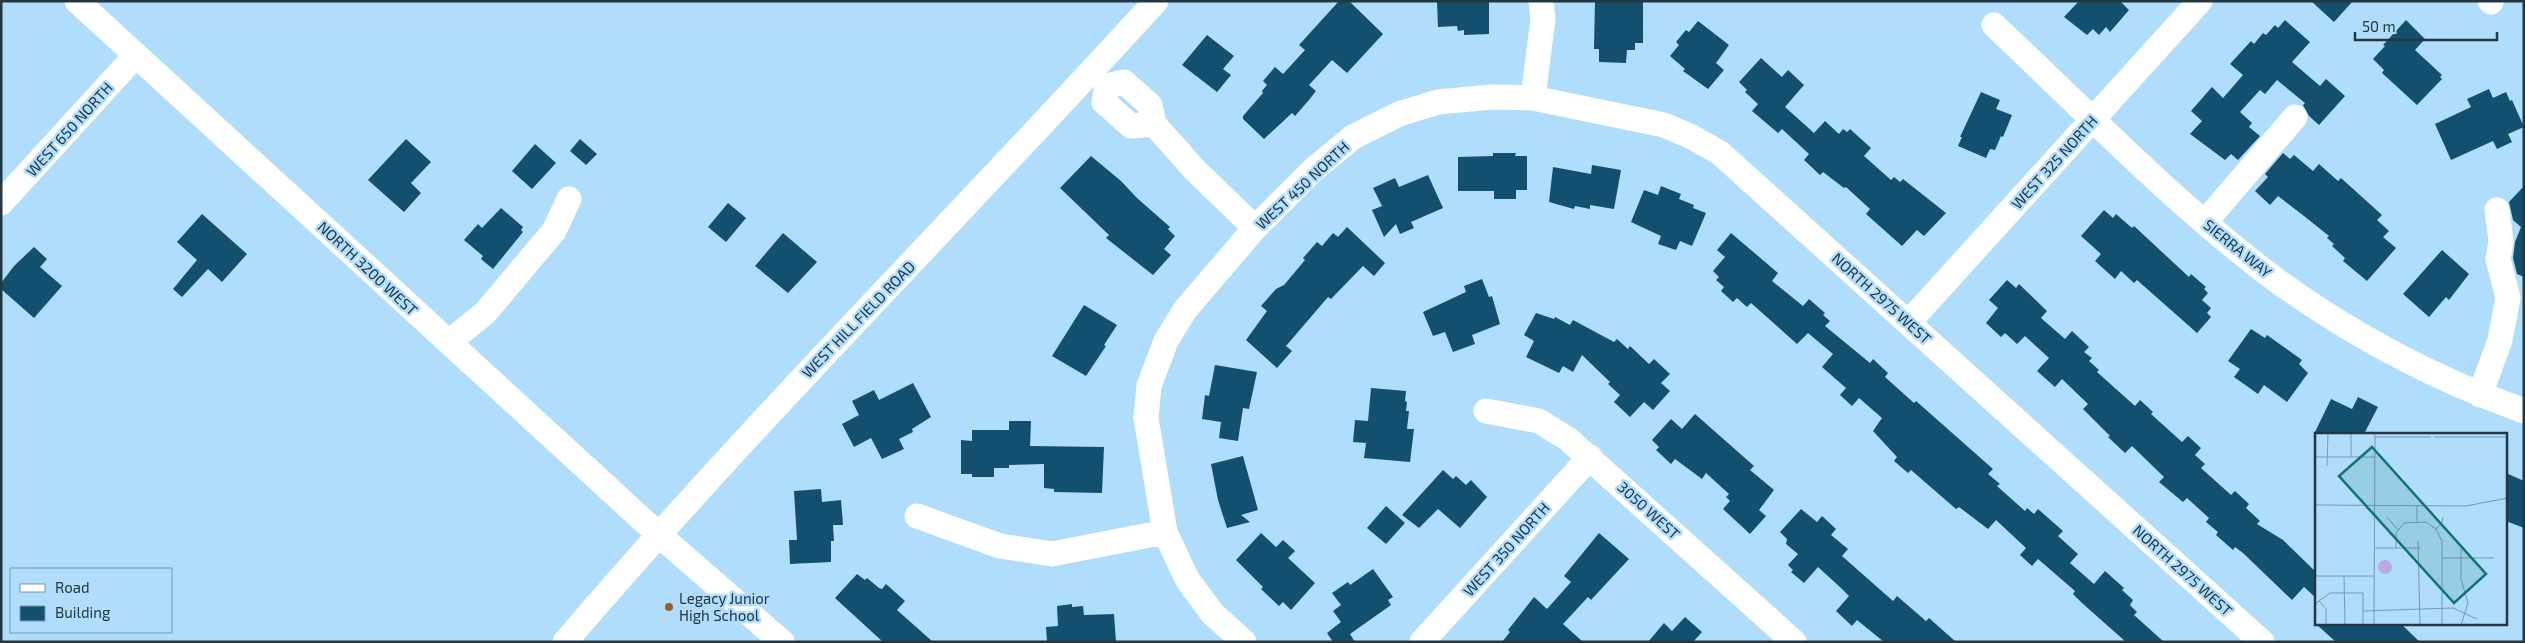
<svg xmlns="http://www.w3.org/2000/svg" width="2525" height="643" viewBox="0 0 2525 643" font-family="'Exo 2',sans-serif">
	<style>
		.building { fill: #13506f }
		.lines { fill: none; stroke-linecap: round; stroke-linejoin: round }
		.minor { stroke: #fff; stroke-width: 25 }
		.poi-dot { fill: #9d5c27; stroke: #afddfb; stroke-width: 2 }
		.labels { text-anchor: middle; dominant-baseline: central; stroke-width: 5; stroke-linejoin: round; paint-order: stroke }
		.street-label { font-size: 15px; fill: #233641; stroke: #afddfb }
		.poi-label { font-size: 15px; fill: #233641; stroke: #afddfb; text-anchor: start }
		.inset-road { fill: none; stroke: #779ab1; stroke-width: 1 }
		.view { fill: #0f766e; fill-opacity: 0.15; stroke: #0f766e; stroke-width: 2.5 }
		.inset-edge { fill: none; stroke: #233641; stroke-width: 2.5 }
	</style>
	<rect width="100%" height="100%" fill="#afddfb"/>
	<!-- building -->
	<path class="building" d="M1339,1H1349L1383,34L1347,73L1332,60L1309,85L1316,91L1309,100L1295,116L1292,113L1264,139L1243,119V116L1263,93L1262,91L1267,85L1263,81L1275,67L1283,74L1305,50L1299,45Z
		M1489,1V34L1464,35V30L1458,31L1457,26L1438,27L1437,2Z
		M1595,1H1643V43H1635V50H1627L1626,63L1599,62V49H1594Z
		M2079,1H2120L2129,10L2110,32L2106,27L2099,35L2093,29L2087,35L2064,17Z
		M2311,1H2353L2334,22Z
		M2285,20L2310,42L2292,62L2320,86L2326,79L2345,96L2319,125L2309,116L2303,105L2305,103L2277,80L2265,94L2260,90L2240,112L2252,123L2249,127L2260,136L2238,160L2231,154L2225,160L2190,134L2202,121L2191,111L2212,87L2223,98L2243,75L2230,64L2251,41L2254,44L2263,33L2266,35L2275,25L2278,28Z
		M2406,20L2425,39L2415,50L2442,75L2440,77L2442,79L2417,105L2382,73L2384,70L2373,59L2385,46L2383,45Z
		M1698,21L1729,45L1716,63L1724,70L1708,89L1683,71L1685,69L1670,56L1679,45L1676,42L1686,30L1689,32Z
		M1207,35L1234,56L1223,69L1231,75L1217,92L1182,65Z
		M1761,58L1782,77L1788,70L1804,85L1785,107L1814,133L1825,121L1839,134L1843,129L1847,132L1850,129L1871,148L1864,156L1891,180L1894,177L1900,182L1903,179L1946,213L1924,236L1917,230L1902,246L1866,214L1870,209L1846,187L1844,188L1823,172L1820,175L1804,160L1809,154L1782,129L1778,133L1752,111L1758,104L1745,92L1747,90L1739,82Z
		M2489,89L2493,98L2506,92L2510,101L2512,100L2524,127L2508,134L2512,142L2497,149L2493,141L2451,160L2435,124L2471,107L2467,99Z
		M1981,92L2000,100L1996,109L2012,115L2003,137L2001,136L1995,150L1990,149L1986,158L1958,146L1962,137H1960Z
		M406,139L431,162L411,183L421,193L404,212L368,180Z
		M580,139L597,154L586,165L570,151Z
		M535,144L556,163L532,189L512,171Z
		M1493,153H1516L1515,156H1527V190H1516V199H1494V191H1458V157L1493,156Z
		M2283,153L2290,159L2294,155L2313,171L2319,164L2338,181L2341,178L2382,215L2377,220L2389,231L2383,237L2396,248L2367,281L2343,261L2345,258L2332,246L2334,244L2327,238L2329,236L2304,216L2278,196L2270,205L2255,191L2268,177L2265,174Z
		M1091,156L1121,181L1137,198L1170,227L1168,229L1175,236L1164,249L1171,255L1153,275L1106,238L1109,235L1060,188Z
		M1592,165L1621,170L1614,209L1590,205V209L1575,206L1574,209L1549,202L1553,167L1591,174Z
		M1428,175L1443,208L1411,222L1414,228L1400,234L1396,224L1384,237L1372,210L1382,206L1373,188L1395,178L1399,187Z
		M1661,186L1681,194L1679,199L1694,205L1693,208L1706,213L1692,246L1680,241L1676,250L1658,244L1661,236L1631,222L1644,190L1658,195Z
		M2524,186V277L2517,274L2513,258L2515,242L2521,227L2513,220L2509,202Z
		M728,203L746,218L726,242L708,227Z
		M501,208L523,227L521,230L523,232L493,269L481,259L483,256L464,240L478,224L482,228Z
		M2104,210L2113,218L2116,214L2132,228L2134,226L2189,277L2191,274L2206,287L2204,289L2208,293L2202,300L2211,308L2207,313L2211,317L2197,333L2137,280L2134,283L2121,271L2115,279L2095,261L2101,254L2081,236Z
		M202,214L247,254L222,282L208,269L182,297L173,289L197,260L177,242Z
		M1347,227L1385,263L1374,276L1363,266L1331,299L1328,297L1286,346L1292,351L1277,368L1246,340L1267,311L1261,306L1276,289L1284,285L1305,260L1303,258L1317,242L1322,246L1333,233L1338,237Z
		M783,233L817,262L788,293L755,266Z
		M1731,233L1778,273L1772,281L1803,306L1809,299L1825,313L1823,315L1830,321L1825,326L1870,363L1873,359L1888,373L1885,377L1914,403L1916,401L1993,469L1988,474L2000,484L1997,486L2025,511L2027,508L2034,514L2038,509L2063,531L2058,536L2078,554L2070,563L2094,584L2105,571L2124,588L2122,590L2133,600L2130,605L2137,612L2134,615L2164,642H2126L2082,603L2073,594L2075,591L2038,559L2032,566L2020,555L2026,548L1996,520L1988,529L1959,507L1956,509L1911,470L1908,473L1894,461L1897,457L1873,431L1882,418L1859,398L1852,406L1840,395L1846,388L1822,367L1833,354L1808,333L1797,344L1751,303L1747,307L1737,298L1733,302L1721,291L1724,287L1716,280L1719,277L1713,271L1725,257L1717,250Z
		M34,247L47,259L40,267L62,286L34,318L1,289V283L14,266Z
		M2442,250L2469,274L2449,300L2446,297L2429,317L2403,294Z
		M1482,279L1489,297L1492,296L1500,324L1472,335L1475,344L1453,352L1445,332L1433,336L1423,312L1466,292L1464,286Z
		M2007,280L2016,288L2019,284L2047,311L2041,318L2065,339L2072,331L2089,347L2084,352L2092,358L2089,361L2099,370L2097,372L2135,406L2140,400L2153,412L2151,414L2182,442L2188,436L2201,448L2195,455L2205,464L2201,468L2231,495L2235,491L2249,504L2246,508L2260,521L2257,524L2283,540L2316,572V598L2304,587L2292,600L2243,553L2235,547L2233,550L2216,535L2218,532L2206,522L2209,518L2187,498L2183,502L2159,482L2164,477L2132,446L2125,453L2108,437L2110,436L2083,409L2088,404L2062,379L2055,387L2037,371L2049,358L2025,336L2017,344L2005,333L2001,337L1986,323L1998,308L1989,300Z
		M1084,305L1117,325L1104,345L1106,346L1086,376L1052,356Z
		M1536,313L1554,319L1555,317L1570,325L1573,320L1614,342L1617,339L1628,349L1630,346L1649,364L1654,359L1670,374L1661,383L1670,391L1653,410L1644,402L1630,417L1614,402L1620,395L1608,384L1610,382L1582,355L1573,372L1563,366L1559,373L1526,357L1534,341L1524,335Z
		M2251,329L2265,338L2267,335L2302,360L2299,364L2308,373L2287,402L2264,385L2258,394L2234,377L2240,369L2228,361Z
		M1215,365L1257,372L1249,409L1243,408L1238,441L1219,438L1221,422L1202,419L1205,395L1209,396Z
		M913,383L931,417L912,429L913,432L899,439L904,449L882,459L871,438L854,447L842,424L859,415L852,401L874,390L879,400Z
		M1371,388L1406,391L1405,401L1407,402L1406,411H1409L1407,429H1414L1410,462L1364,458L1366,443L1353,442L1355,420L1368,421Z
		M2358,397L2378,407L2364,434H2314L2331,399L2352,409Z
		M1695,414L1754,466L1750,470L1774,490L1759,510L1766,516L1750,534L1723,509L1730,501L1726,497L1729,494L1706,473L1702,479L1675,459L1671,464L1656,450L1659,447L1652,440L1671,419L1682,429Z
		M1009,421H1031L1030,446L1104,447L1102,493L1054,492V489L1044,488V464L1009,465V468H994V477H972V474H961V440L972,441V430H1009Z
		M1243,456L1258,510L1241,515L1250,522L1227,528L1218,500L1211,464Z
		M1443,470L1453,479L1456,476L1466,485L1471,480L1487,497L1460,528L1438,509L1419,528L1402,515Z
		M2506,473L2524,481V528L2506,521Z
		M821,489L822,502L841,500L843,525H833L834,541H831V562L790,564L789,540H797L794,491Z
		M1386,506L1405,523L1386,544L1367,528Z
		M1801,509L1817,522L1822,516L1836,529L1831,535L1848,549L1842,556L1893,601L1897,596L1926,621L1929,618L1956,642H1884L1857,620L1852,626L1836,611L1849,596L1841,588L1818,567L1804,583L1791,572L1793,570L1788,565L1798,554L1786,544L1787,539L1780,532Z
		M1261,533L1276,547L1283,540L1295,551L1288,558L1315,583L1291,610L1283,602L1279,606L1261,589L1263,587L1236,560Z
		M1599,533L1629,559L1591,600L1588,597L1563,624L1583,642H1502L1510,632L1508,630L1534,597L1547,609L1571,582L1564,576Z
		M1373,569L1393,597L1388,600L1391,605L1350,634L1355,642H1333L1327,633L1341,622L1333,611L1341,605L1332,593L1348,582L1350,585Z
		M857,574L865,580L867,578L879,588L882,589L886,584L905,601L897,610L933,642H883L835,598Z
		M1072,604V607L1083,606L1084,615L1114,614L1116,642H1047L1046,627L1058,626L1057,606Z
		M1685,617L1702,632L1693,642H1648L1664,623L1672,631Z
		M2316,624H2401L2420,642H2336Z"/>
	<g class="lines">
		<!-- minor -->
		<path class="minor" d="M77,1L658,534L782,642
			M1541,1L1543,19L1533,98L1664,125L1692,137L1720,153L2262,642
			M2490,1L2491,2
			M1994,25C2083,109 2170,199 2268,274C2346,332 2432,378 2524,411
			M1107,86L1124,82L1150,105L1154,124L1195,170L1255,228
			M1107,86L1104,102L1131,126L1154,124
			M1,203L136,55
			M2205,222L2295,117
			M1909,322L2200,1
			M449,342L485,313L554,231L569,199
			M2480,395L2500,340L2508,298L2498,259L2501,241L2497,210
			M1486,411L1539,421L1568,439L1794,642
			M917,516L1000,546L1052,554L1165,532
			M565,642C754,421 960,216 1156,1
			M1244,642L1212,613L1187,579L1165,532L1146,418L1149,386L1166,341L1185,310L1255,228L1313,170L1353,137L1399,114L1438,102L1492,97L1533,98
			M1422,642L1590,457"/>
	</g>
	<!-- markers -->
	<circle class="poi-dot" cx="669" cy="607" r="5"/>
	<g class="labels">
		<!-- street labels -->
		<g class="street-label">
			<text transform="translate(69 129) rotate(-48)">WEST 650 NORTH</text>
			<text transform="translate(2054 162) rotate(-48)">WEST 325 NORTH</text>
			<text transform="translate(1302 185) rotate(-43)">WEST 450 NORTH</text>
			<text transform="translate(2238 248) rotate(39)">SIERRA WAY</text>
			<text transform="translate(368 268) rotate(43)">NORTH 3200 WEST</text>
			<text transform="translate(1882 298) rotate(42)">NORTH 2975 WEST</text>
			<text transform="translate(858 319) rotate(-46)">WEST HILL FIELD ROAD</text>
			<text transform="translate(1649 510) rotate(42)">3050 WEST</text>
			<text transform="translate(1506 549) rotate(-48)">WEST 350 NORTH</text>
			<text transform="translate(2183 570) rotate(42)">NORTH 2975 WEST</text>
		</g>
		<!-- poi labels -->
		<g class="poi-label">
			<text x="679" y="598">Legacy Junior<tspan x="679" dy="17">High School</tspan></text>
		</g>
	</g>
	<!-- overview -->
	<g transform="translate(2315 433)">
		<rect width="192" height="192" fill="#afddfb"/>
		<path d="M63 134a7 7 0 1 1 14 0a7 7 0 1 1-14 0Z" fill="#baa8ec"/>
		<path class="inset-road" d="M36,0V24M60,4H116M119,4H193M0,24H60M12,33L13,0M0,72L151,73L193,65M72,84L83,97M102,88V72M103,108L105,192M60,115H106M81,115V100L89,90L111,89L121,96M146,116V146L153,170L146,192M127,125H179M0,143H59M29,143L30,192M4,168L11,176V192M0,171L15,160H48V192M48,178L138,175L162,186M59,192L60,0M127,192V108L121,96L127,90L128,84"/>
		<path class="view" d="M57,14L171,141L139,170L24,43Z"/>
		<rect width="192" height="192" class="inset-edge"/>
	</g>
	<!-- border -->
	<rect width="2525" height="643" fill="none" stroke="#233641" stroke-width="5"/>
	<!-- legend -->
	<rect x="10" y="568" width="162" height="65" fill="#afddfb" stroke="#779ab1"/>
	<rect x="20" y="584" width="25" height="8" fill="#ffffff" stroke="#779ab1"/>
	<text x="55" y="593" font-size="15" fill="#233641">Road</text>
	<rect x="20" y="606" width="25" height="15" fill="#13506f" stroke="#779ab1"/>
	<text x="55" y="618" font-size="15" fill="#233641">Building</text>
	<!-- scale -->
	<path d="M2355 32v8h142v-8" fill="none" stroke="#233641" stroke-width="2.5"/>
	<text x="2362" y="32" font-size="15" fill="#233641" stroke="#afddfb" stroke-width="4" paint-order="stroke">50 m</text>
</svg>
